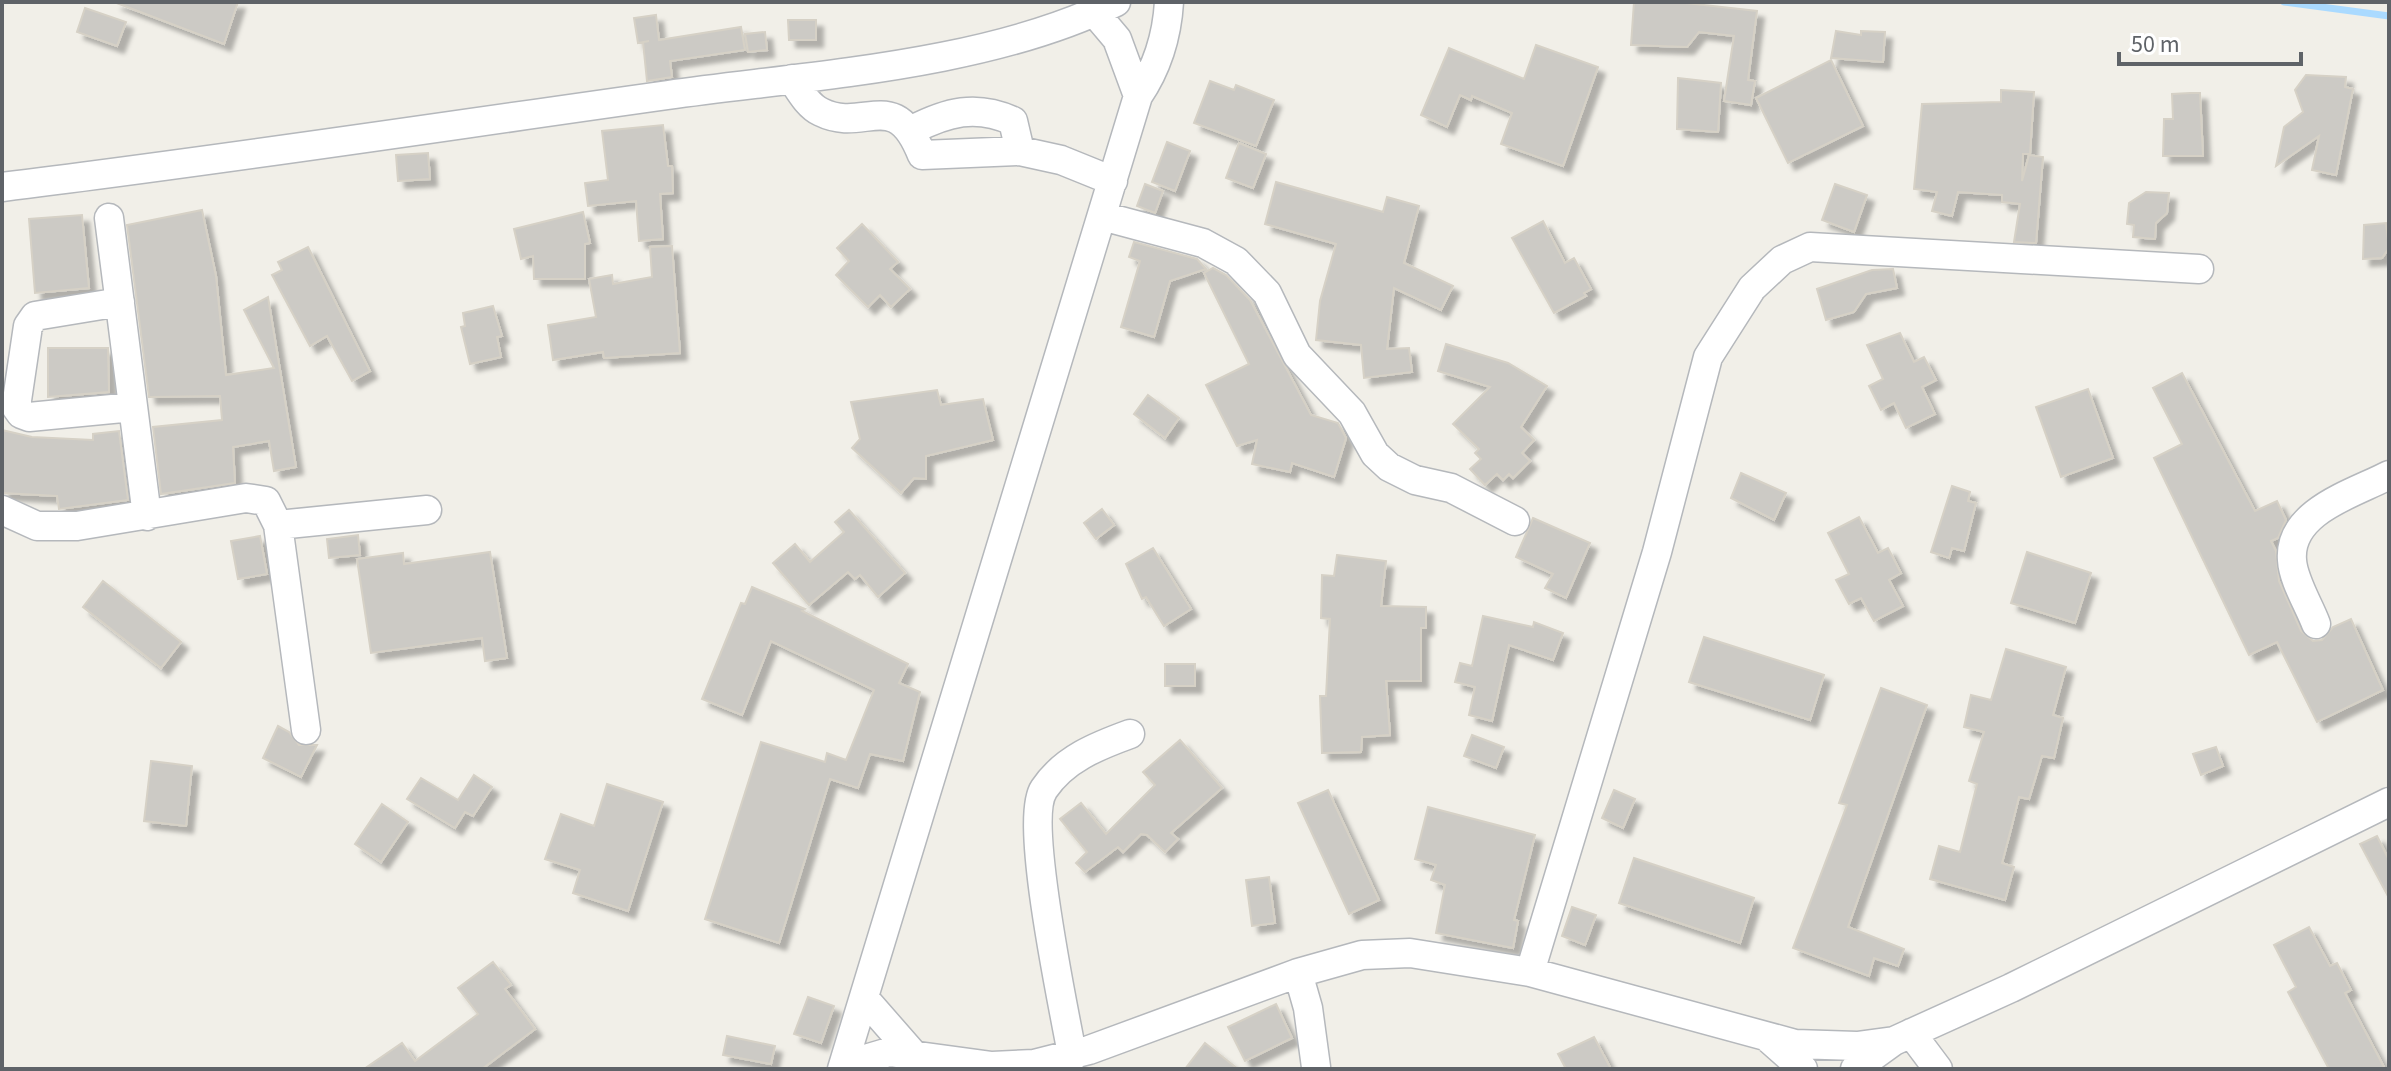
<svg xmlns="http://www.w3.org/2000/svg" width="2391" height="1071" viewBox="0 0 2391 1071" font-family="'Source Sans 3',sans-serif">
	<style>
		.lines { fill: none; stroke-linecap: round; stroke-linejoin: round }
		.stream { stroke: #aadaff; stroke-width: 7 }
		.building { fill: #cccac5; stroke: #d6d1c6; stroke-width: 2; filter: url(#shadow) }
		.minor-casing { stroke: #b5b8bc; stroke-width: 31 }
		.minor { stroke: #fff; stroke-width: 28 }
	</style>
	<defs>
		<filter id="shadow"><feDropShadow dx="7" dy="7" stdDeviation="2" flood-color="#0004"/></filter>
	</defs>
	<rect width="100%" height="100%" fill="#f1efe8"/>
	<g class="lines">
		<!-- stream -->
		<path class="stream" d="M2284,2L2389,16"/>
	</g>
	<!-- building -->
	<path class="building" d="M114,2H238L224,44Z
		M1634,2H1677L1757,11L1748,80L1755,81L1751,105L1724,101L1734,36L1699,32L1687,47L1631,45Z
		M85,8L126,22L117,46L77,32Z
		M656,15L659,40L741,27L745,50L670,61L672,77L647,81L643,42L649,41L638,43L634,18Z
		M788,20H816V40H789Z
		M1836,31L1861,35V31L1885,32L1883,62L1831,58Z
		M765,32L767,50L748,52L745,34Z
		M1536,45L1598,67L1563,166L1501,144L1512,113L1472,96L1471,100L1460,95L1447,127L1421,115L1449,48L1524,79Z
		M1831,60L1863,126L1788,163L1756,98Z
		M2306,75L2346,77L2345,87L2353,89L2336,175L2312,170L2319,136L2276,166L2284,127L2303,112L2295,90Z
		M1678,78L1721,83L1718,132L1677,129Z
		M1210,81L1234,90L1236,85L1274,100L1256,146L1194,123Z
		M2001,90L2034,92L2030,154H2023L2022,181L2029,155L2043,157L2036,243L2014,242L2020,204L2002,202V195L1958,192L1952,216L1932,211L1937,192L1914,189L1922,104L2001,102Z
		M2190,93H2200L2203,156H2163L2164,119H2173L2172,94Z
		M663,125L668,166H672L673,193L660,194L663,239L639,241L636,201L588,206L585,183L608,180L602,131Z
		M1167,142L1190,151L1175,191L1152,182Z
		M1239,143L1266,154L1253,188L1226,178Z
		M428,153L430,179L398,181L396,155Z
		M1276,182L1383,212L1387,197L1419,206L1404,263L1453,286L1441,310L1394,288L1387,349L1409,348L1412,372L1364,378L1361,345L1316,340L1320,301L1336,244L1265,224Z
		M1145,184L1163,191L1155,213L1137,206Z
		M1835,184L1867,195L1854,232L1822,220Z
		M2146,192L2169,193L2167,213L2156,223L2155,239L2133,237L2134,225L2127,224L2129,203Z
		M202,210L216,276L226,375L274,368L244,310L268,297L296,467L274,471L269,441L233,447L235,483L161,494L153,427L222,420L220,396L149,397L127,225Z
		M583,212L590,243L585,244V279H534L533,256L521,259L514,229Z
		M82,215L89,288L35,293L29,219Z
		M1543,221L1565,263L1574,258L1591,289L1584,293L1586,296L1554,313L1512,238Z
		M2386,223L2389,248L2382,258L2363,259L2364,225Z
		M862,224L898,262L890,269L910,289L891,307L880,295L868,307L836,275L849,261L837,248Z
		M1134,242L1197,259L1206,269L1170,281L1154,337L1121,327L1140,261L1129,257Z
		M672,246L680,353L604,358L603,352L553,360L548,325L596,317L589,279L612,275L613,284L652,277L650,247Z
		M308,247L370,371L352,381L327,336L310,346L272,275L282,270L278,262Z
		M1213,268L1226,275L1250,300L1311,415L1338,423L1346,438L1334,477L1292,463L1290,472L1252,464L1257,440L1237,446L1206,385L1249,364L1204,273Z
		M1893,269L1897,288L1866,294L1854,312L1826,320L1817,289L1872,270Z
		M493,306L502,336L497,337L501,357L470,364L461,327L465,326L463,313Z
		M1900,333L1914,362L1924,357L1936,380L1922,387L1935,414L1906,428L1894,403L1881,410L1869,386L1883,379L1867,345Z
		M1446,344L1508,363L1547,386L1521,427L1534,440L1522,453L1530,461L1513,478L1509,474L1503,480L1497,474L1485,485L1470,469L1481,459L1475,453L1479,449L1453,424L1490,387L1438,371Z
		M48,348H108L109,392L48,397Z
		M2182,373L2255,511L2277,501L2286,520L2278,538L2271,541L2276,551L2279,581L2301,631L2313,641L2322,640L2333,627L2351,619L2383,690L2317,722L2277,642L2249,655L2154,458L2182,444L2153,388Z
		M2088,389L2113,458L2061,477L2036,407Z
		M937,390L941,405L983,399L993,440L926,456V479L914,478L901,493L852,448L860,439L851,402Z
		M1148,395L1179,418L1165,438L1134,414Z
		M2,430L32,437L93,440V434L119,431L128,500L59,509L57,496L2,493Z
		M1741,473L1786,493L1774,520L1731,498Z
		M1952,486L1970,492L1968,501L1976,503L1964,551L1952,548L1949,558L1931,552Z
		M1102,509L1114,525L1096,539L1084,523Z
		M849,510L905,573L878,597L860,575L855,579L848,572L809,605L773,563L795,544L810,562L844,532L835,522Z
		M1859,517L1878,553L1888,548L1901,573L1889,580L1903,606L1874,621L1861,598L1849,604L1836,580L1849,574L1828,533Z
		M1533,518L1590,543L1566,598L1545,588L1553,574L1516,557Z
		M358,535L360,555L329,558L327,539Z
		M260,536L267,574L238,579L231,541Z
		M1153,548L1191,609L1164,626L1146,597L1142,599L1126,564Z
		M490,552L507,658L485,661L482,638L371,653L357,559L403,553L404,564Z
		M2027,552L2091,573L2075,623L2011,603Z
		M1337,555L1386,561L1381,606L1426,607V628H1421V681H1386L1390,735L1362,737L1361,752L1322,753L1320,696H1326L1330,619L1321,618L1322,575L1334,576Z
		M103,581L181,642L161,668L83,607Z
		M752,587L805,609L802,611L908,664L899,683L920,692L903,761L870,754L858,788L830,779L779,943L705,919L761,742L825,762L827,753L846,760L874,690L771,641L742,715L702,699L741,603L745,604Z
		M1483,616L1533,627L1534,622L1563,633L1553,660L1509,645L1492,721L1469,715L1475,687L1455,682L1460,663L1472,666Z
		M1704,637L1824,675L1810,720L1689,682Z
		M2006,649L2066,667L2053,715L2063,718L2054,758L2042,756L2029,799L2019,797L2011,829L2002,863L2014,867L2005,900L1930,879L1939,846L1960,852L1977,784L1969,781L1984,732L1964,727L1971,695L1991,700Z
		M1165,664H1195V686H1165Z
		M1881,688L1927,705L1848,927L1904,949L1898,966L1874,958L1869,976L1793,948L1847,805L1839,803Z
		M278,726L289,732L299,745H317L301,777L263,758Z
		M1472,735L1504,747L1496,768L1464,756Z
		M1180,740L1222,788L1171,833L1178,839L1165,852L1147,835L1141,834L1123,852L1118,847L1085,872L1076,863L1087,852L1060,819L1081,803L1106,834L1155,785L1143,772Z
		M2216,747L2223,766L2201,775L2193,754Z
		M151,761L192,766L186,826L144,821Z
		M474,775L492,787L473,816L465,812L455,828L407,799L421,778L458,800Z
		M607,784L663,802L628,911L573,893L580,870L545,859L561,814L594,826Z
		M1328,790L1379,900L1349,914L1298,803Z
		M1614,790L1635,799L1623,828L1602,818Z
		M382,804L408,822L381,862L355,844Z
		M1428,807L1535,835L1514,920L1518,921L1513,948L1436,933L1445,885L1431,880L1436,865L1415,859Z
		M2377,836L2389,860V898L2360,844Z
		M1634,858L1754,898L1740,943L1619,903Z
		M1269,877L1275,923L1252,926L1246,880Z
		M1572,907L1596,915L1585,945L1562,936Z
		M2309,927L2330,966L2337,963L2351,990L2345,993L2385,1069H2329L2288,992L2296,987L2274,945Z
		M493,962L511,985L505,989L535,1029L482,1069H364L402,1043L415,1061L478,1014L458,988Z
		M808,997L834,1006L821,1043L794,1034Z
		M1276,1004L1292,1038L1245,1061L1228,1027Z
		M727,1036L775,1046L771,1064L723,1055Z
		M1594,1037L1611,1069H1566L1558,1054Z
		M1205,1043L1238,1069H1185Z"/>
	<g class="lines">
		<defs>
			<path id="minor" d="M1095,13L1117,39L1138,96
				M792,79C800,91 808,106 821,112C865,134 894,85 922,155L1020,151L1061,160L1113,181
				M912,130C947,112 976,104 1013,121L1020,151
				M2,187C224,160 446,126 668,95C811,75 986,66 1116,2
				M1102,216L1203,243L1236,261L1267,293L1297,355L1352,413L1375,454L1389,467L1415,480L1451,488L1515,521
				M109,218L147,516
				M120,302L35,316L28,326L16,407L21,414L29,417L133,407
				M2,510L37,526H77L246,498L266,501L278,525L306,730
				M278,525L427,510
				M2316,624C2309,605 2293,580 2292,560C2288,511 2355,493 2389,475
				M1530,972L1657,552L1708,357L1752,288L1782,260L1810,247L2199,269
				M1298,973L1308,1008L1316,1067
				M864,998L913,1054
				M1911,1033L1938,1069
				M1768,1038L1803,1069
				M842,1069L1138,96C1157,68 1167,36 1169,2
				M849,1069L862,1060L889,1052L992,1066L1034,1064L1089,1050L1298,973L1362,955L1410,953L1530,972L1795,1044L1857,1046L1894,1041
				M1067,1069L1072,1054C1064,1009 1023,820 1044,789C1064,759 1097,746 1130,734
				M1855,1069L1894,1041L2011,988L2389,802"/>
		</defs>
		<!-- minor casing -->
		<use href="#minor" class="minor-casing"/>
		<!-- minor -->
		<use href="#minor" class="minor"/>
	</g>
	<!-- border -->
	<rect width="2391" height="1071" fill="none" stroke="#5f6368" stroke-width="8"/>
	<!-- scale -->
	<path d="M2119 52v12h182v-12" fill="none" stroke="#5f6368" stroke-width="4"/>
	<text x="2131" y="52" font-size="24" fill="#5f6368" stroke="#ffffff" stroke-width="6" paint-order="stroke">50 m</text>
</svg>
